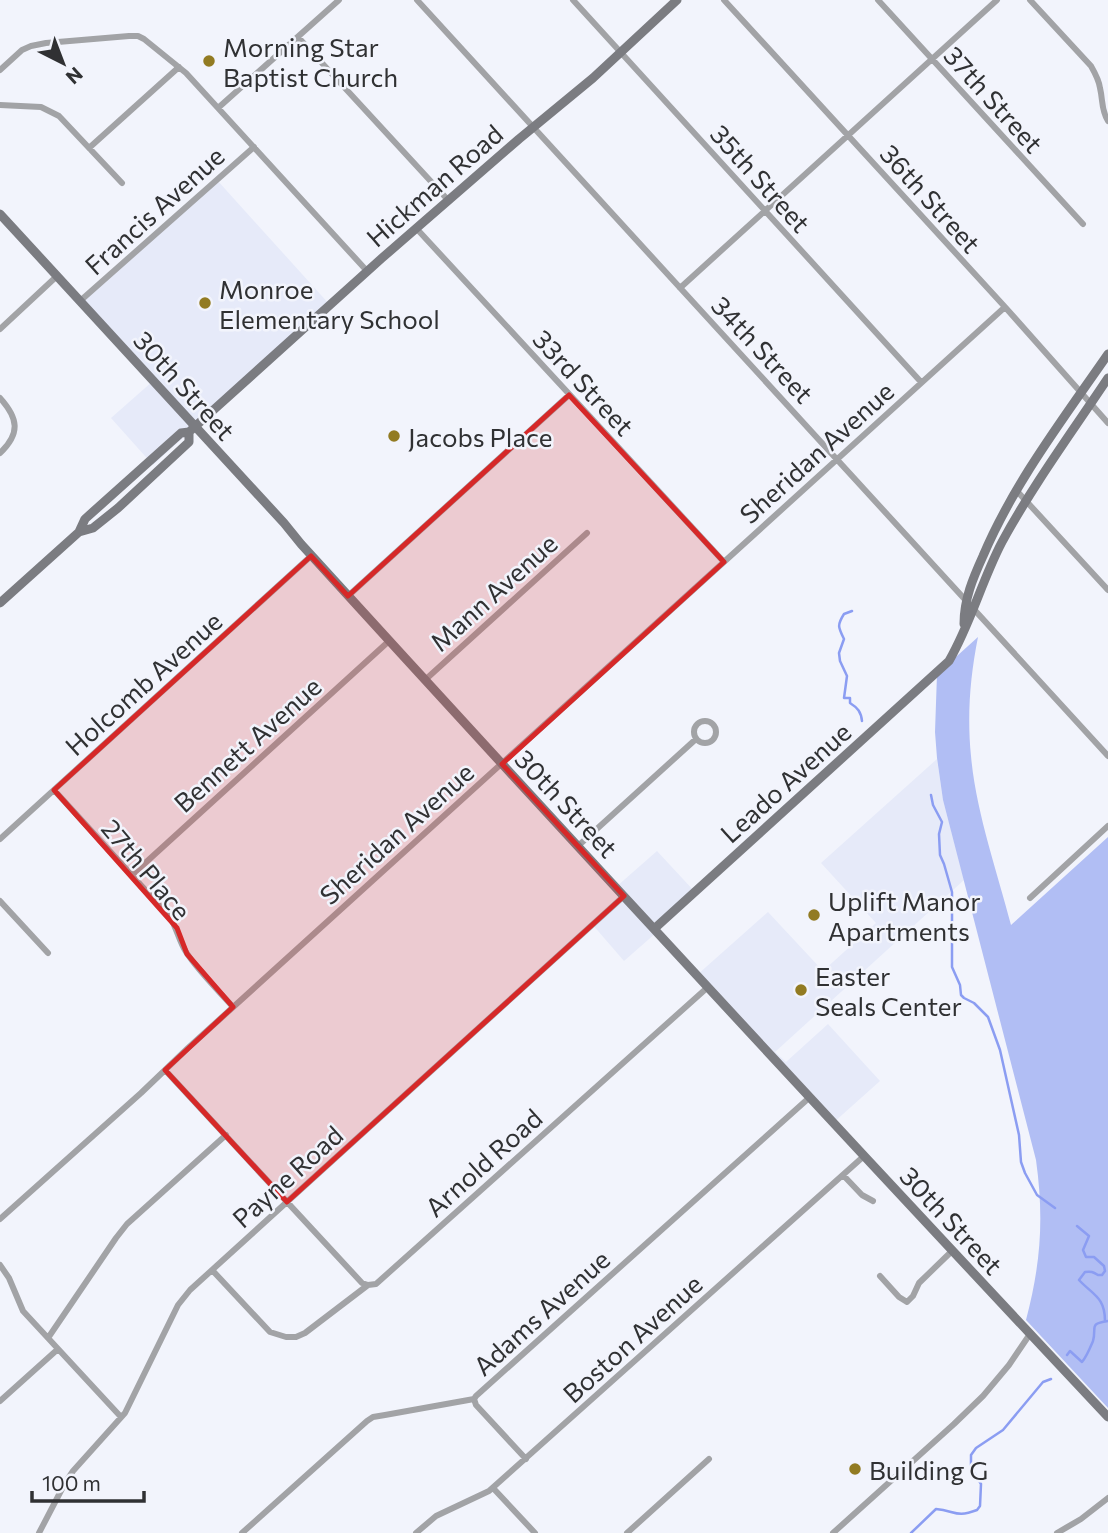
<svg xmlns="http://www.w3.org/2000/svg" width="1108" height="1533" viewBox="0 0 1108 1533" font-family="Commissioner,sans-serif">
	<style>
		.built { fill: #e6eaf9 }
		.green { fill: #b1bef4 }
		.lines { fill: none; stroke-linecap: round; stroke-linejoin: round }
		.stream { stroke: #8b9df2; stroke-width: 2.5 }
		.street { stroke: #a2a3a6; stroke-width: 6 }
		.secondary { stroke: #7b7c81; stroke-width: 9 }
		.marked { fill: #d62828; fill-opacity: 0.2; stroke: #d62828; stroke-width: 5; stroke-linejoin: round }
		.poi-dot { fill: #927b22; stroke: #f2f4fc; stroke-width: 2.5 }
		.labels { text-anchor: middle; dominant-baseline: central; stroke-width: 5; stroke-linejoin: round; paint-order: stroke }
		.poi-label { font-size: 26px; fill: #303133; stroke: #f2f4fc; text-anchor: start }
		.street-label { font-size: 26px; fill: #303133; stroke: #f2f4fc }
	</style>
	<rect width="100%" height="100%" fill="#f2f4fc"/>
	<!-- built -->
	<path class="built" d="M217,180L330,305L153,465L111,418L153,381L80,301Z
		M937,759L943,800L964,880L775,1052L786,1062L828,1024L880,1081L833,1123L697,975L768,912L823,971L876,923L821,863Z
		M657,851L695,892L657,932L624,961L592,924L623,896L616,887Z"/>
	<!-- green -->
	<path class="green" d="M978,637C970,677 967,716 971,756C976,812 997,871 1011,925L1108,837V1408L1026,1320C1041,1263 1044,1218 1036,1160L943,800L937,758L935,732L937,674Z"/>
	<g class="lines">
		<!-- stream -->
		<path class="stream" d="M852,611L844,614C837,625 838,627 844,639L839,653L840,661L847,676L844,698H850V703C858,708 861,712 862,721
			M931,795L933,805L942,822L939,834L940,855L944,864L952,892V967L960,985L961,995L964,998L974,1003L988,1017L1000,1050L1019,1135L1021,1162L1025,1173L1037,1195L1055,1208
			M1077,1226L1089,1236L1083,1250L1086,1257H1094L1104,1266L1105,1271L1102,1275H1098C1093,1272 1091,1271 1085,1272L1079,1280C1093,1295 1105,1297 1105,1321
			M1067,1355L1070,1351L1082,1362C1087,1356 1090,1348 1093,1341C1097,1327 1088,1324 1108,1321
			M911,1533L936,1509C956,1511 956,1518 977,1510L980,1506L981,1484L971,1468V1455L976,1448L1003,1430L1043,1382L1051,1379"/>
		<!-- street -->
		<path class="street" d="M417,0L1108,756
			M573,0L921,382
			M724,0L1005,307L1108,423
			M878,0L1083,224
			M1030,0L1091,66C1095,73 1099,80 1100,88C1103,100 1101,110 1108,121
			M298,37L448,200
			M0,70L22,50L31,46L46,43L129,36H138L144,39L186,73L367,271
			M0,105L41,107L59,116L122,183
			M218,108L339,0
			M89,148L179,67
			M416,228L724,562
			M680,288L997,0
			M80,301L254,147
			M0,329L57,276
			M0,398C18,418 21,433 0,453
			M1016,490L1108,590
			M348,596L569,395
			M425,680L587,533
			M694 732a11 11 0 1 1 22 0a11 11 0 1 1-22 0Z
			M54,790L170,917C177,929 179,941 186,952C199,972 218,990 233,1007
			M0,839L311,556
			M578,846L696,739
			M132,875L389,641
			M1030,898L1108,826
			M0,901L48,953
			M165,1070L362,1283L368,1285
			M843,1175L862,1195L873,1201
			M0,1219L141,1093L188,1048L1005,307
			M0,1265L9,1278L23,1311L121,1417
			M212,1270L270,1332L286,1337H296L305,1333L368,1285L376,1284L708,987
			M880,1276L899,1297L907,1302L913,1296L919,1283L952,1251
			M48,1338L116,1238L127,1224L226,1135
			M474,1399L476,1405L526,1459
			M0,1401L58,1349
			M493,1488L535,1533
			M39,1533L65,1483L73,1471L125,1413L178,1305L190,1290L624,896
			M242,1533L367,1421L373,1417L385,1415L474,1399L476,1396L810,1097
			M416,1533L436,1516L489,1491L864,1156
			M627,1533L709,1459
			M833,1533L954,1424L983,1396L1009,1365L1030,1334
			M1057,1533L1081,1519L1108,1498"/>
		<!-- secondary -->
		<path class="secondary" d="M0,214L284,523L301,544C568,837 837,1128 1108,1417
			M79,532L93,528L118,508L189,442V432
			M0,603L79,532L85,519L181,433L189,432L382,258L519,139L593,78L677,0
			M964,624C964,599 973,578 983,556C1014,483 1063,419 1108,354
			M654,929L949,661C971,623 982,580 1002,542C1033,485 1072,432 1108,378"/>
	</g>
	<!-- marked area -->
	<path class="marked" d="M569,395L724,562L502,764L624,896L287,1202L165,1070L233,1007L187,954L177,928L54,790L311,556L348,596Z"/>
	<!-- markers -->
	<g class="poi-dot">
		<circle cx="209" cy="61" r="7"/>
		<circle cx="205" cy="303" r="7"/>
		<circle cx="394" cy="436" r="7"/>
		<circle cx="814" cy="915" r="7"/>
		<circle cx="801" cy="990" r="7"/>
		<circle cx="855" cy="1469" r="7"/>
	</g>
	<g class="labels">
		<!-- poi labels -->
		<g class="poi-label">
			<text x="223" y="46">Morning Star<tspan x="223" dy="30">Baptist Church</tspan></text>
			<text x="219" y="288">Monroe<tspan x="219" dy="30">Elementary School</tspan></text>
			<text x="408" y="436">Jacobs Place</text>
			<text x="828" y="900">Uplift Manor<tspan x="828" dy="30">Apartments</tspan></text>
			<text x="815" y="975">Easter<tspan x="815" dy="30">Seals Center</tspan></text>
			<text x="869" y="1469">Building G</text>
		</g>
		<!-- street labels -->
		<g class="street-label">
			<text transform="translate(994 99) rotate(48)">37th Street</text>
			<text transform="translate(761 178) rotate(48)">35th Street</text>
			<text transform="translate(434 185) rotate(-41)">Hickman Road</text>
			<text transform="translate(931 198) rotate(48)">36th Street</text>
			<text transform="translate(154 210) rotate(-42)">Francis Avenue</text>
			<text transform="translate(763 349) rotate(47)">34th Street</text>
			<text transform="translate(584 382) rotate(47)">33rd Street</text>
			<text transform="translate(185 385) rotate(48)">30th Street</text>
			<text transform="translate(816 452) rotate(-42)">Sheridan Avenue</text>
			<text transform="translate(493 592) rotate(-42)">Mann Avenue</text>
			<text transform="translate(143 683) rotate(-42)">Holcomb Avenue</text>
			<text transform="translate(247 744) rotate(-42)">Bennett Avenue</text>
			<text transform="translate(785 782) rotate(-42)">Leado Avenue</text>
			<text transform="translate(567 803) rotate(47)">30th Street</text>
			<text transform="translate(396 833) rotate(-42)">Sheridan Avenue</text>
			<text transform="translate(147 869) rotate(50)">27th Place</text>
			<text transform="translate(483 1162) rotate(-42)">Arnold Road</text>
			<text transform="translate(287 1176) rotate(-42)">Payne Road</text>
			<text transform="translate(952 1220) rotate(47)">30th Street</text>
			<text transform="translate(541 1312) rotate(-42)">Adams Avenue</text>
			<text transform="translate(632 1338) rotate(-42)">Boston Avenue</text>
		</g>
	</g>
	<!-- north arrow -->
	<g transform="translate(63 63) rotate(138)" stroke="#f2f4fc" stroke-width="5" paint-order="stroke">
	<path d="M0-5L12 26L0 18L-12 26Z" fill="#303133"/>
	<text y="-10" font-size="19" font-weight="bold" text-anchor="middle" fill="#303133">N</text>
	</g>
	<!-- scale -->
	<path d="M32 1491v10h112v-10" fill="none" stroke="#303133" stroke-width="3.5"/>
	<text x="42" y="1491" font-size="21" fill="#303133" stroke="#f2f4fc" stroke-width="5" paint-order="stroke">100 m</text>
</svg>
